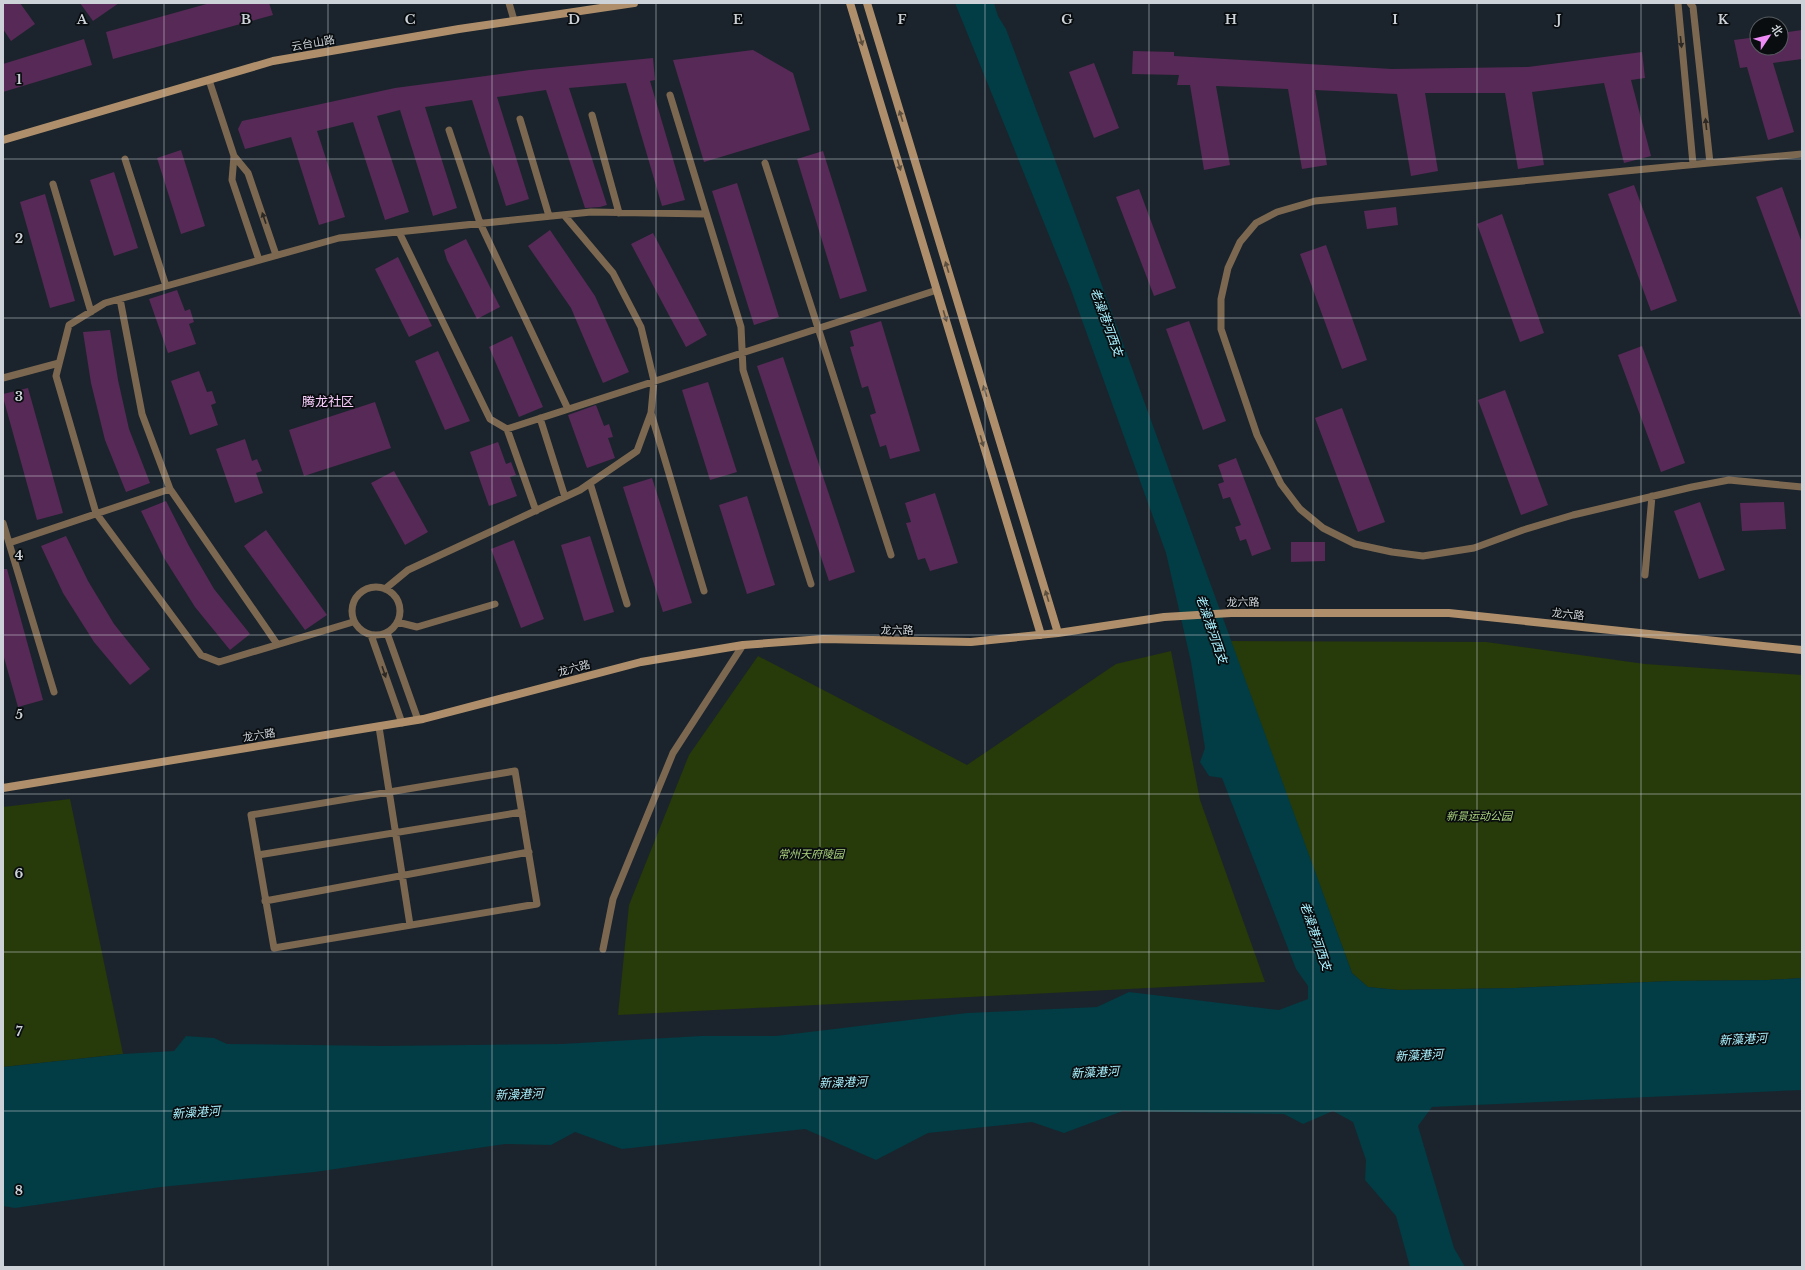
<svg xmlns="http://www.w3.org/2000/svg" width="1805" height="1270" viewBox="0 0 1805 1270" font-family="'Libre Baskerville','Noto Sans SC',serif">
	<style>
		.green { fill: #273a09 }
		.water { fill: #023c44 }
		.building { fill: #572956 }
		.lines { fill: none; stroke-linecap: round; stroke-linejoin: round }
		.lane { stroke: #7c6851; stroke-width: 7 }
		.secondary { stroke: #af8f6b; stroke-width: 8 }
		.oneway { fill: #5c4e3e }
		.oneway2 { fill: #2c2824 }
		.grid { fill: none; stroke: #ccd2d7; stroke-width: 1; stroke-opacity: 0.55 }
		.labels { text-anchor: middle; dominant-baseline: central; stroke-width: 3.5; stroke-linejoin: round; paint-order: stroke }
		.street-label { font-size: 11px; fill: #ccd2d7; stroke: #090d10 }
		.park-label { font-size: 11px; font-style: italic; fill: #abd37b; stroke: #090d10 }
		.water-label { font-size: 12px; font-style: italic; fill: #a9f2ff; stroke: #090d10 }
		.quarter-label { font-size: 13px; fill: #fccffe; stroke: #090d10 }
		.grid-label { font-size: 13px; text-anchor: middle; font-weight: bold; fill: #ccd2d7; stroke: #090d10; stroke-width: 3.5; stroke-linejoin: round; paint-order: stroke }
	</style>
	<rect width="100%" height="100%" fill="#1b242c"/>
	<!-- green -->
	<path class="green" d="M1230,641L1486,642L1645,664L1802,675V978L1768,980L1671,981L1515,988L1398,990L1368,987L1352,973Z
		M1171,651L1200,800L1265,982L618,1015L629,905L689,755L758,656L967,765L1116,664Z
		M70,799L123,1054L3,1067V807Z"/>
	<!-- water -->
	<path class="water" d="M955,3H994L998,16L1006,29L1100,280L1352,973L1368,987L1398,990L1515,988L1671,981L1768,980L1802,978V1090L1432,1107L1418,1126L1454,1248L1465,1267H1410L1396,1216L1365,1180L1366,1160L1353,1122L1333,1111L1303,1124L1284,1114L1123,1111L1064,1133L1032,1122L928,1133L876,1160L805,1129L622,1149L575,1132L551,1145L505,1144L315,1172L161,1187L15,1208L3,1206V1067L123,1054L174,1051L186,1036L214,1038L227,1044L383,1046L562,1044L701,1036H776L967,1013L1097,1007L1129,992L1279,1010L1308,999V986L1296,969L1222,778L1209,776L1200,762L1205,748L1191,662L1166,553L1070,287Z"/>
	<!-- building -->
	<path class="building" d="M3,3H20L35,24L11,41L3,29Z
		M80,3H119L93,21Z
		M210,3H269L273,15L113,59L106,32Z
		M1802,30V59L1773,63L1794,132L1768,140L1747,67L1740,68L1734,40L1757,37V48H1781V33Z
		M84,39L92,65L3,92V64Z
		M753,50L793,73L810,130L704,162L673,60Z
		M1133,51L1174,52V56L1392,69L1528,67L1642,52L1645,78L1631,80L1651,156L1624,163L1604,83L1532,92L1544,165L1518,169L1505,93H1425L1438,171L1411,176L1397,94L1315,90L1327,165L1302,169L1288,89L1216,86L1230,165L1204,170L1190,85H1177L1179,75L1132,74Z
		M653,58L655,80L650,81L685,200L662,206L626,83L569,88L607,205L600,207L585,208L546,90L497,97L529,199L506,206L472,100L425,107L457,208L433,216L400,110L377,116L409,212L385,220L353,122L317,131L345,217L319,225L291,137L245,149L238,129L242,121L395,88L530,70Z
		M1094,63L1119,128L1094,138L1069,72Z
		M181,150L205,226L181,234L157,158Z
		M823,151L867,291L840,299L797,159Z
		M114,172L138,248L114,256L90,180Z
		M737,183L779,317L754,325L712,191Z
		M1634,185L1677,301L1651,311L1608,194Z
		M1782,187L1802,243V317L1801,318L1756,197Z
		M1139,189L1176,288L1154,296L1116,197Z
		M45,194L75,301L50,308L20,202Z
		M1396,207L1398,225L1367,229L1364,211Z
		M1502,214L1544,333L1520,342L1477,224Z
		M550,230L595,296L629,372L603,383L571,308L528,246Z
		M653,233L707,335L686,347L631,244Z
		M466,239L500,307L477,319L447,260L444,250Z
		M1326,245L1367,360L1342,369L1300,254Z
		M398,257L432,326L409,337L375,269Z
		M177,290L185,311L190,309L194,322L189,324L196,344L168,353L149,299Z
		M881,321L920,451L890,459L886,445L880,447L870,415L876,413L868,386L862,388L850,347L854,346L850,331Z
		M1189,321L1226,421L1203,430L1166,329Z
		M110,330L118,380L129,429L150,483L126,492L105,440L91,383L83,332Z
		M512,336L543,407L519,417L489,347Z
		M1642,346L1685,463L1661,472L1618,355Z
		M438,351L470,421L445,430L415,361Z
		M783,357L855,572L829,581L757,366Z
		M199,371L207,392L212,391L216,403L211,405L218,425L190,435L171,381Z
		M708,382L737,472L710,480L682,390Z
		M28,388L63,513L37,520L3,397V394Z
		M1505,390L1548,505L1521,515L1478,400Z
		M375,402L391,448L304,476L289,430Z
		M596,405L604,426L609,424L613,437L608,438L615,458L587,468L568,415Z
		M1342,408L1385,522L1358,532L1315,418Z
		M245,439L252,461L257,459L262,471L256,473L263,493L235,503L216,449Z
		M498,442L506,464L511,462L516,475L510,477L517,496L489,506L470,452Z
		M1236,458L1271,549L1252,556L1246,539L1240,541L1235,527L1241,525L1230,497L1223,499L1218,484L1224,482L1218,465Z
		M394,471L428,532L405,545L371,483Z
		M652,478L692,603L663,612L623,487Z
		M935,493L958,563L930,571L925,558L918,560L906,523L911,522L905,503Z
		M747,496L775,585L747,594L719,505Z
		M166,501L189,546L214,589L250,634L230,650L195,607L164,558L141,511Z
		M1700,502L1725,570L1699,579L1674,511Z
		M1784,502L1786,529L1742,531L1740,503Z
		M266,530L327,615L305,630L244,546Z
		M66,536L88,581L114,624L150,669L130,685L94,642L63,593L41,546Z
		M590,536L614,612L584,621L561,545Z
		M514,540L544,619L521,628L491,549Z
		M1291,542H1325V561L1291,562Z
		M3,569H7L43,700L18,707L3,654Z"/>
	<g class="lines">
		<!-- lane -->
		<path class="lane" d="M509,3L514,20
			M1678,3L1693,164
			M1690,3L1693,7L1710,163
			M209,80L234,156L232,180L259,260
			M670,95L741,327L743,370L811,584
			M592,115L619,213
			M520,119L549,216
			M449,130L480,223L568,409
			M1802,154L1315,201L1277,212L1256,223L1240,242L1228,268L1221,299V329L1257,435L1281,484L1300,509L1323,528L1355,544L1392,552L1423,556L1474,548L1523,530L1573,515L1692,487L1729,480L1802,487
			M234,156L248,173L276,255
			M125,159L166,286
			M765,163L891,555
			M53,184L91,312
			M399,232L490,419L507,429L937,290
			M120,299L142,414L170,489L277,644
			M3,378L59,363
			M651,413L704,591
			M540,418L565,497
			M507,429L536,511
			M590,483L627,604
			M3,523L54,692
			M9,543L170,489
			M1645,575L1652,496
			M352 611a24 24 0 1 1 48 0a24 24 0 1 1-48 0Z
			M385,589L408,570L580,490L637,451L651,413L654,381L641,327L613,273L564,215
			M353,622L219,662L201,655L96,513L56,376L69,325L105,303L339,238L591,212L706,214
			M397,622L417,627L495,604
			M387,633L418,720
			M371,635L402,723
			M379,727L410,925
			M515,771L537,904L274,948L251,815Z
			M258,855L522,812
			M265,901L529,852
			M603,949L613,899L673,753L743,645"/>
		<!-- secondary -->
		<path class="secondary" d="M850,3L1041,635
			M867,3L1058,633
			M3,140L273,61L459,29L634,3
			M3,788L423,719L641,662L743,645L823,639L971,642L1058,633L1164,617L1231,613H1449L1802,650"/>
	</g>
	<!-- one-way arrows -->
	<defs><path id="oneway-solid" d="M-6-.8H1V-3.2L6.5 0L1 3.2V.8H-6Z"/></defs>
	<g class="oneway">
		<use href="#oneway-solid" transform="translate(861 40) rotate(73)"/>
		<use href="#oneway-solid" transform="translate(901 116) rotate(-107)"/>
		<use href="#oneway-solid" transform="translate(899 165) rotate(73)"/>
		<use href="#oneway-solid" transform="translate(947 267) rotate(-107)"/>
		<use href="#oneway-solid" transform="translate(945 316) rotate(73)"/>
		<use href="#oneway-solid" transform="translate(985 391) rotate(-107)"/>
		<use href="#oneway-solid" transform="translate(982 441) rotate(73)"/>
		<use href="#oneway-solid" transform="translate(1047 596) rotate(-107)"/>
	</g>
	<g class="oneway2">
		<use href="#oneway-solid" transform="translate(1681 42) rotate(84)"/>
		<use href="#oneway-solid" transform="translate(1706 124) rotate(-96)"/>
		<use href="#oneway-solid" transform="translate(264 218) rotate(-109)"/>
		<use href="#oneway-solid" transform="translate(384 672) rotate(71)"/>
	</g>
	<!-- grid -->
	<path class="grid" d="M164,3V1267M328,3V1267M492,3V1267M656,3V1267M820,3V1267M985,3V1267M1149,3V1267M1313,3V1267M1477,3V1267M1641,3V1267M3,159H1802M3,318H1802M3,476H1802M3,635H1802M3,794H1802M3,952H1802M3,1111H1802"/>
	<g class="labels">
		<!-- street labels -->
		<g class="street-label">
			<text transform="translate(313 43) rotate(-10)">云台山路</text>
			<text transform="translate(1243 602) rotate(-1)">龙六路</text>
			<text transform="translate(1568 614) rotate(6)">龙六路</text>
			<text transform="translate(897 630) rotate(1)">龙六路</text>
			<text transform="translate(574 668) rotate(-15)">龙六路</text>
			<text transform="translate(259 735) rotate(-9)">龙六路</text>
		</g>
		<!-- park labels -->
		<g class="park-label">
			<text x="1479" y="816">新景运动公园</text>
			<text x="811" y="854">常州天府陵园</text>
		</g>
		<!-- water labels -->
		<g class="water-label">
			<text transform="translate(1107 322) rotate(70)">老澡港河西支</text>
			<text transform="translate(1212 629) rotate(71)">老澡港河西支</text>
			<text transform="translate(1316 936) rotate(71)">老澡港河西支</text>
			<text transform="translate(1743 1039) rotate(-3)">新藻港河</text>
			<text transform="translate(1419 1055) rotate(-3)">新藻港河</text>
			<text transform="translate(1095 1072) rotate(-3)">新藻港河</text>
			<text transform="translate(843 1082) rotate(-2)">新澡港河</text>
			<text transform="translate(519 1094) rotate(-2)">新澡港河</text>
			<text transform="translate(196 1112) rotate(-4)">新澡港河</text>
		</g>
		<!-- quarter labels -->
		<g class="quarter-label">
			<text x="328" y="401">腾龙社区</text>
		</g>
	</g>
	<g class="grid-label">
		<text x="82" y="24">A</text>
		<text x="246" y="24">B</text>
		<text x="410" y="24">C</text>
		<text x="574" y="24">D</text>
		<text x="738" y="24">E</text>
		<text x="902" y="24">F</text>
		<text x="1067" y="24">G</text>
		<text x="1231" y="24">H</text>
		<text x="1395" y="24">I</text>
		<text x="1559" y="24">J</text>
		<text x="1723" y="24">K</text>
		<text x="19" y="84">1</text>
		<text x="19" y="243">2</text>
		<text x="19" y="401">3</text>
		<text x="19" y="560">4</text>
		<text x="19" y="719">5</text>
		<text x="19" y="878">6</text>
		<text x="19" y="1036">7</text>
		<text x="19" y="1195">8</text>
	</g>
	<!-- border -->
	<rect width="1805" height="1270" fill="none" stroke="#ccd2d7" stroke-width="8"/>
	<!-- north arrow -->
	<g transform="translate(1769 36) rotate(55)"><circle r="19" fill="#090d10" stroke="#575c60"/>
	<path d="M0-3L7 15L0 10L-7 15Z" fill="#ef8bf6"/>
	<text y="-6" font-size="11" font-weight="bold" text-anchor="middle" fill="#ccd2d7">北</text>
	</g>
</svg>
